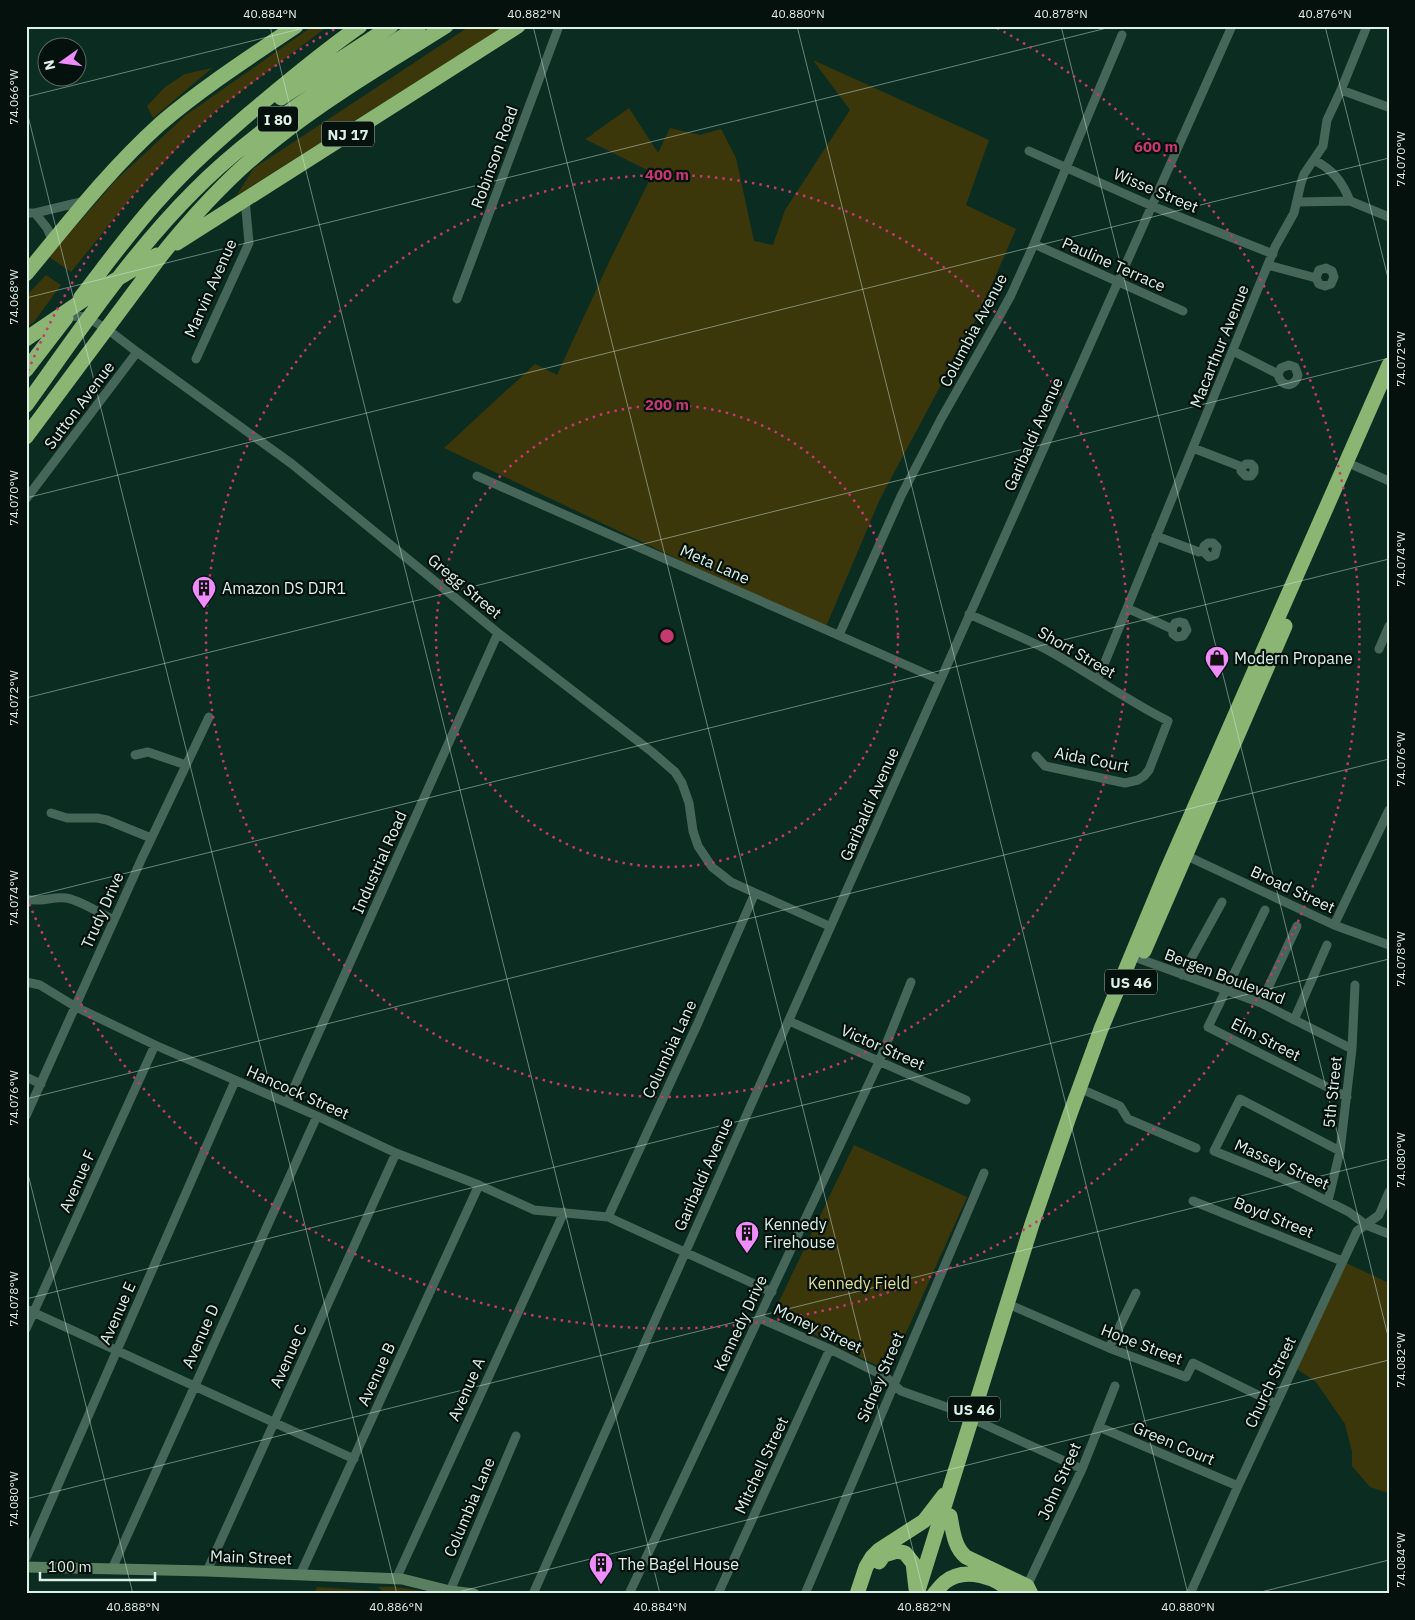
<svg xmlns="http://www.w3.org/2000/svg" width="1415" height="1620" viewBox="0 0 1415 1620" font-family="'IBM Plex Sans',sans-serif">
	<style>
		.green { fill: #3b370b }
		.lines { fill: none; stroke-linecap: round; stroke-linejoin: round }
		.street { stroke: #456658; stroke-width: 9 }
		.secondary { stroke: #5a7e60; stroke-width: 11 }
		.highway { stroke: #8ab573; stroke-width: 15 }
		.ticks { fill: none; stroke: #def0e8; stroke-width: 1; stroke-opacity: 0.45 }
		.ring { fill: none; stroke: #c63870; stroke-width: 2.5; stroke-dasharray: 2.5 5 }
		.labels { text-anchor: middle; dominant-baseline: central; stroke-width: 4.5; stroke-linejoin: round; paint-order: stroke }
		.shield { fill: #05110c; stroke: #9dada6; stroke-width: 1 }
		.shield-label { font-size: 15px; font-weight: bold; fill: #def0e8 }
		.street-label { font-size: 16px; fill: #def0e8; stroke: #05110c }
		.poi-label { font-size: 16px; fill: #def0e8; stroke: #05110c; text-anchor: start }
		.park-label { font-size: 16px; fill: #e4de95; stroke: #05110c }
		.centre { fill: #c63870; stroke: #05110c; stroke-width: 2.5 }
		.ring-label { font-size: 15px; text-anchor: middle; font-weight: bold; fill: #c63870; stroke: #05110c; stroke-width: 4.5; stroke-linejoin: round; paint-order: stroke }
		.neatline { fill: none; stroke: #def0e8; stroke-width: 2 }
		.ticks-label { font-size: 12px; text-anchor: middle; fill: #def0e8 }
	</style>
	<rect width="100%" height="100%" fill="#0b2c21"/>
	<!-- green -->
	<path class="green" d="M313,26H328L217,110L185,140L129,200L71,272L49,257L115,181L186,115Z
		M470,26H505L236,196L254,168Z
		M813,60L989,140L966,205L1016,229L980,312L880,499L825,629L444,448L535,364L557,375L610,260L653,173L585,139L592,135L595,132L629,108L658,153L670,128L700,135L721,129L736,158L754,241L773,245L785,210L850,110Z
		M212,68L153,118L147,106L165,87L185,74Z
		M46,275L61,285L34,322L26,327V296Z
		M854,1145L967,1197L892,1364L882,1368L773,1314Z
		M1346,1263L1389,1283L1388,1493L1370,1487L1352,1466V1452L1345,1424L1316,1382L1297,1369Z
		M317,1587L376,1591L382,1594H314Z
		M378,1587H396L444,1594H385Z"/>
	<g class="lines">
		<!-- street -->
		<path class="street" d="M1341,90L1388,107
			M1029,151L1152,206L1273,254
			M1314,160C1333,170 1342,181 1350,201
			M1297,202L1350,201L1389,217
			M26,213H35L85,201
			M35,213L47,228L53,241
			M1034,244L1183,311
			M1268,265L1316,278L1319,284L1325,286L1331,284L1334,277L1332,271L1326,268L1319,270L1316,278
			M457,299L559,26
			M62,318L74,316L87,317L111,332L137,352L292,464L498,633L652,752L675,772L682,783L689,803L693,831L698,846L712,867L731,882L829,926
			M1233,351L1278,374C1281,388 1295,388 1298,375L1295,367L1289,365L1281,368L1278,374
			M196,359L249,243L245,199
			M1193,448L1242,467L1246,464H1251L1254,467V472L1251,476H1246L1241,471L1242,467
			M1355,466L1389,481
			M477,476L940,680
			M26,499L137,352
			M1156,536L1199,552L1203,551L1209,557L1215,555L1217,547L1213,543H1208L1204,546L1203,551
			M1127,608L1172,629L1173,634L1177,637L1183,636L1187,630L1184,623L1179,622L1175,623L1172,629
			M969,614C997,627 1026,638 1053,653C1092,675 1128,701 1168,721L1149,770L1144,776L1138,780L1125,783L1045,766L1036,756
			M839,635L901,496L941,419L999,317L1011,295L1034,244L1122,35
			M1379,649L1389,626
			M1098,679L1275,247L1294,213L1301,183L1304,174L1323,146L1327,120L1341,90L1367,26
			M135,755L148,752L186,765
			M51,813L67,818H97L107,820L151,838
			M1185,855L1334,925L1389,945
			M26,899C41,903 52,896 66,898C81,900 100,914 114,920
			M1265,910L1208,1027L1347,1097
			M1334,925L1389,810
			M1140,959L1261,1003L1352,1049
			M1182,975L1222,902
			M26,982L40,985L76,1007L155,1045L317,1116L396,1153L479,1185L534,1210L608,1217L772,1292
			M1261,1003L1297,926
			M1294,1020L1327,945
			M789,1021L966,1100
			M26,1077L41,1084
			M1088,1092L1120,1106L1128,1119L1196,1148
			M287,1103L498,633
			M26,1116L142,858L209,717
			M1340,1151L1240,1099L1214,1151L1281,1178L1349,1212L1366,1225L1389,1234
			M1193,1201L1342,1261
			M1328,1201L1340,1151L1352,1049L1355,985
			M608,1217L697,1025L755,893
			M1015,1307L1109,1348L1186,1377L1193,1363L1276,1404
			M26,1309L354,1459
			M759,1318L830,1349L886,1377L901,1391L972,1416
			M26,1329L155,1045
			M1109,1348L1136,1293
			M979,1422L1082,1469
			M1099,1427L1238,1486
			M26,1558L235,1081
			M112,1569L317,1116
			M207,1571L396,1153
			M300,1575L479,1185
			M396,1579L564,1212
			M1027,1586L1082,1469L1115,1386
			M450,1591L516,1436
			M533,1594L1232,26
			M629,1594L879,1062L911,982
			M718,1594L830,1349
			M805,1594L984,1173
			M1190,1594L1238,1486L1357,1231L1379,1215L1389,1192"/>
		<!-- secondary -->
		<path class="secondary" d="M26,1567L207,1571L402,1579L450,1591L474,1594"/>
		<!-- highway -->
		<path class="highway" d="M281,98L391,26
			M177,243L518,26
			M26,274C69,222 110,169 160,124C202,88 250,57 296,26
			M81,297C108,262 134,226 164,194C190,165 220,139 250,113C286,83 321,53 360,26
			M26,339L92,294L157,255
			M26,370L66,318
			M26,405C78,333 130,255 193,192C259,125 340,77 419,26
			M26,437L160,257C195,213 233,172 277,138C330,96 389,62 446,26
			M1144,951L1285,626
			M950,1516C953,1531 954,1547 966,1557L1027,1586L1031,1594
			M879,1562L884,1555L897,1551L905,1553L913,1563L916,1589
			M857,1594L866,1567L872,1557L879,1550L924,1521L944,1495
			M917,1594L1032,1224L1070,1114L1101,1029L1167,870L1389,365
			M934,1594C938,1590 941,1585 945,1582C965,1566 998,1577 1013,1594"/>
	</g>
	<!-- ticks -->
	<path class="ticks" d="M270,26L660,1594M533,26L924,1594M797,26L1188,1594M1061,26L1389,1340M1325,26L1389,282M26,97L312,26M26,108L397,1594M26,298L1115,26M26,498L1389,158M26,698L1389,358M26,898L1389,559M26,1099L1389,759M26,1166L133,1594M26,1299L1389,959M26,1499L1389,1159M450,1594L1389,1360M1253,1594L1389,1560"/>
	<!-- distance rings -->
	<g class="ring">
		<circle cx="667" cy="636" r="231"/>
		<circle cx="667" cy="636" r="461"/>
		<path d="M28 371A692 692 0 0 1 337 28M997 28A692 692 0 1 1 28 901"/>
	</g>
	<!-- icons -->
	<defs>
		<symbol id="building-pin" viewBox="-11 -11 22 30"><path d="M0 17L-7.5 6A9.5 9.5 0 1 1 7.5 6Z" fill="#ee8cf9" stroke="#05110c"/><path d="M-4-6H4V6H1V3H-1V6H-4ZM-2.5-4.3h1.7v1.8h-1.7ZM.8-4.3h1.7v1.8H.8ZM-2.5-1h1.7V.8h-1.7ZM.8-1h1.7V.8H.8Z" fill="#111"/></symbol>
		<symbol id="shop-pin" viewBox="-11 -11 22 30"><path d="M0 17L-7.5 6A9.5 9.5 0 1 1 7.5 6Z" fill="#ee8cf9" stroke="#05110c"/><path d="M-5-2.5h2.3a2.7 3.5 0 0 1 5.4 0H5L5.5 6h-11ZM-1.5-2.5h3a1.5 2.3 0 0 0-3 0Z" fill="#111"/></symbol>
	</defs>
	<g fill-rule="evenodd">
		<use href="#building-pin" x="190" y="574" width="28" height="38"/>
		<use href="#shop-pin" x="1203" y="644" width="28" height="38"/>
		<use href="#building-pin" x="733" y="1219" width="28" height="38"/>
		<use href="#building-pin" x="587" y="1550" width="28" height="38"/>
	</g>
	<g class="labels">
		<!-- shield labels -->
		<g class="shield">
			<rect x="258" y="106.5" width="40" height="25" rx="4"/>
			<rect x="322" y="121.5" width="52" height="25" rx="4"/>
			<rect x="1105" y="969.5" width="52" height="25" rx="4"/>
			<rect x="948" y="1396.5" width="52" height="25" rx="4"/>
		</g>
		<g class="shield-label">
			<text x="278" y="119">I 80</text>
			<text x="348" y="134">NJ 17</text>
			<text x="1131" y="982">US 46</text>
			<text x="974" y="1409">US 46</text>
		</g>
		<!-- street labels -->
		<g class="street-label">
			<text transform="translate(494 157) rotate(-70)">Robinson Road</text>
			<text transform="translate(1156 190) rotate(23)">Wisse Street</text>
			<text transform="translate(1114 264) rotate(24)">Pauline Terrace</text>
			<text transform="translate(210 288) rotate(-66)">Marvin Avenue</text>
			<text transform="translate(973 330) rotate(-62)">Columbia Avenue</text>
			<text transform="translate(1219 346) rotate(-68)">Macarthur Avenue</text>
			<text transform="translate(79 405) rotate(-53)">Sutton Avenue</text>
			<text transform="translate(1033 434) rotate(-66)">Garibaldi Avenue</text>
			<text transform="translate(715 564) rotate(24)">Meta Lane</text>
			<text transform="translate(465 586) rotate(40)">Gregg Street</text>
			<text transform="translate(1077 652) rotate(30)">Short Street</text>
			<text transform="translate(1092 759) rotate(11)">Aida Court</text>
			<text transform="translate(869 804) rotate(-66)">Garibaldi Avenue</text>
			<text transform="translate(379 862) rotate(-66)">Industrial Road</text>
			<text transform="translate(1293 889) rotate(25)">Broad Street</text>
			<text transform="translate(102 910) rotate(-66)">Trudy Drive</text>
			<text transform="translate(1225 976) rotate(21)">Bergen Boulevard</text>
			<text transform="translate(1266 1039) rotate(27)">Elm Street</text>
			<text transform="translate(883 1047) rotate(24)">Victor Street</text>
			<text transform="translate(669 1049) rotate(-65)">Columbia Lane</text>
			<text transform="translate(298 1092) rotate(24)">Hancock Street</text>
			<text transform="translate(1332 1092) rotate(-84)">5th Street</text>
			<text transform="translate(1282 1164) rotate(24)">Massey Street</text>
			<text transform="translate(703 1174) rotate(-66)">Garibaldi Avenue</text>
			<text transform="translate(77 1181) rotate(-66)">Avenue F</text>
			<text transform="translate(1274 1217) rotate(22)">Boyd Street</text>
			<text transform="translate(117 1313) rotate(-66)">Avenue E</text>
			<text transform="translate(740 1323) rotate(-65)">Kennedy Drive</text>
			<text transform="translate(818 1328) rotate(25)">Money Street</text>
			<text transform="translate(200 1336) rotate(-66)">Avenue D</text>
			<text transform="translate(1142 1344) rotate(21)">Hope Street</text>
			<text transform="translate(288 1356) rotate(-66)">Avenue C</text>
			<text transform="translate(376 1374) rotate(-65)">Avenue B</text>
			<text transform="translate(880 1377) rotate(-67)">Sidney Street</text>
			<text transform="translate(1270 1382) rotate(-65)">Church Street</text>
			<text transform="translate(466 1389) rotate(-66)">Avenue A</text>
			<text transform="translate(1174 1443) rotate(23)">Green Court</text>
			<text transform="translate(761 1465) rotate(-65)">Mitchell Street</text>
			<text transform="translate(1059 1481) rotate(-66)">John Street</text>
			<text transform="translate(469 1507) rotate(-67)">Columbia Lane</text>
			<text transform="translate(251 1557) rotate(2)">Main Street</text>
		</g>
		<!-- poi labels -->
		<g class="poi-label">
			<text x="222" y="588">Amazon DS DJR1</text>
			<text x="1234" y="658">Modern Propane</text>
			<text x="764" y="1224">Kennedy<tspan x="764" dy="18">Firehouse</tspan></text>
			<text x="618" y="1564">The Bagel House</text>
		</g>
		<!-- park labels -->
		<g class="park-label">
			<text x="859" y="1283">Kennedy Field</text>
		</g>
	</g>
	<circle cx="667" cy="636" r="8" class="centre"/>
	<g class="ring-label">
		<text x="1156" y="152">600 m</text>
		<text x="667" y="180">400 m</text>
		<text x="667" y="410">200 m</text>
	</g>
	<!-- border -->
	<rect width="1415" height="1620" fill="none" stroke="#05110c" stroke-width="55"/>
	<!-- north arrow -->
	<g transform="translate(62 62) rotate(256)"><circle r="24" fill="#05110c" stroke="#5c6a64"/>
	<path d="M0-4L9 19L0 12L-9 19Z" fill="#ee8cf9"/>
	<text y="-8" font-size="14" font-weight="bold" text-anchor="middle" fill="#def0e8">N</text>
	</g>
	<!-- scale -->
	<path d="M40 1572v8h115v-8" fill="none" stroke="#def0e8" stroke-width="2.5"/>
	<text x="48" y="1572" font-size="15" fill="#def0e8" stroke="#05110c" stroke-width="4" paint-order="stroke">100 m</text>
	<rect x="28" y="28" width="1360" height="1564" class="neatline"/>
	<g class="ticks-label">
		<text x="270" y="18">40.884°N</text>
		<text x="534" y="18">40.882°N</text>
		<text x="798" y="18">40.880°N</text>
		<text x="1061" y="18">40.878°N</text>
		<text x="1325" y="18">40.876°N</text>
		<text transform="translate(14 97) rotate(-90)" y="4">74.066°W</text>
		<text transform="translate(1401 159) rotate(-90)" y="4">74.070°W</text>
		<text transform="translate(14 297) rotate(-90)" y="4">74.068°W</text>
		<text transform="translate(1401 359) rotate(-90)" y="4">74.072°W</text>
		<text transform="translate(14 498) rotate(-90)" y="4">74.070°W</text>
		<text transform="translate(1401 559) rotate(-90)" y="4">74.074°W</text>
		<text transform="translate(14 698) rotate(-90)" y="4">74.072°W</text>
		<text transform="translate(1401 759) rotate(-90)" y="4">74.076°W</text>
		<text transform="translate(14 898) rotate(-90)" y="4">74.074°W</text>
		<text transform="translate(1401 959) rotate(-90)" y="4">74.078°W</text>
		<text transform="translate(14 1098) rotate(-90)" y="4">74.076°W</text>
		<text transform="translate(1401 1160) rotate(-90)" y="4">74.080°W</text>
		<text transform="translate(14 1299) rotate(-90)" y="4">74.078°W</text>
		<text transform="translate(1401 1360) rotate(-90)" y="4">74.082°W</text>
		<text transform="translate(14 1499) rotate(-90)" y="4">74.080°W</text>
		<text transform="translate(1401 1560) rotate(-90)" y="4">74.084°W</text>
		<text x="133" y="1611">40.888°N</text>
		<text x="396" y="1611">40.886°N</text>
		<text x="660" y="1611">40.884°N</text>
		<text x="924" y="1611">40.882°N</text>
		<text x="1188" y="1611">40.880°N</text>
	</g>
</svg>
